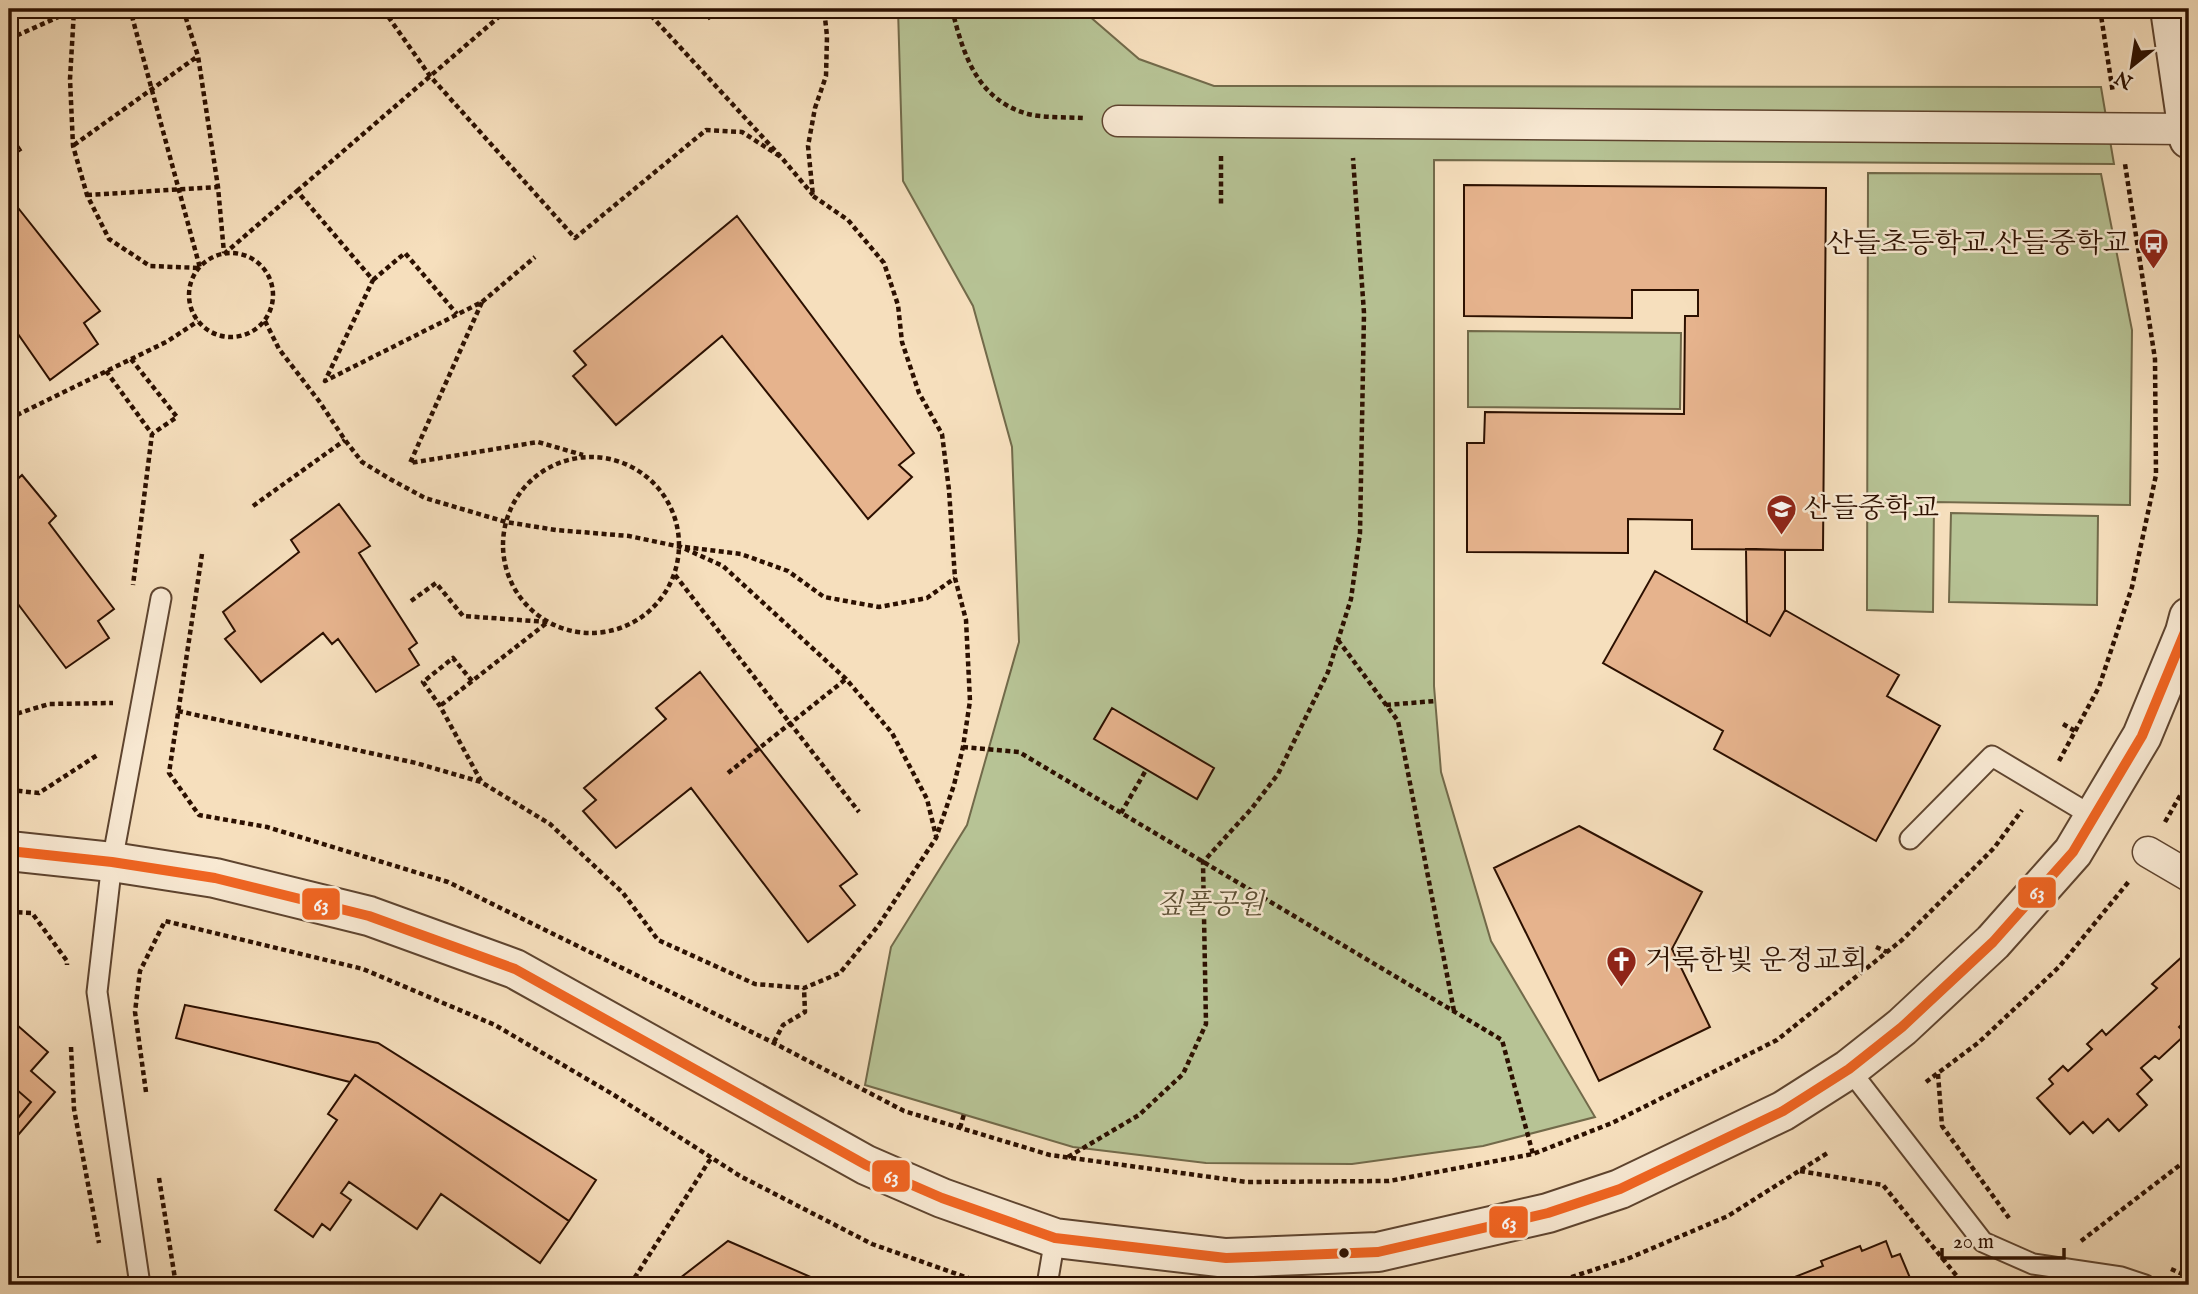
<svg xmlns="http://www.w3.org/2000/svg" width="2198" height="1294" viewBox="0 0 2198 1294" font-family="'IM FELL English','Noto Serif KR',serif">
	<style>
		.green { fill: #b7c395; stroke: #726a4a; stroke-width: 2 }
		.building { fill: #e6b38d; stroke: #2c1000; stroke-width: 2 }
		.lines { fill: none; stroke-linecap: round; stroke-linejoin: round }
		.service-casing { stroke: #5e442f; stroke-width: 23 }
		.pedestrian-casing { stroke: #5e442f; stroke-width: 33 }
		.minor-casing { stroke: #5e442f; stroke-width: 42 }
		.path { stroke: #2c1000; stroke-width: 4.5; stroke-dasharray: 5 3.5; stroke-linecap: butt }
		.service { stroke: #f9ead4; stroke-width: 19 }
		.pedestrian { stroke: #f9ead4; stroke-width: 30 }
		.minor { stroke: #f9ead4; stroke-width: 38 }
		.bus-1-casing { stroke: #f9ead4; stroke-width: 16 }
		.bus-1 { stroke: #f26522; stroke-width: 10 }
		.bus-dot { fill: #2c1000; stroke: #f9ead4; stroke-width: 2.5 }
		.labels { text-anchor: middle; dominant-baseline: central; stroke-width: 5; stroke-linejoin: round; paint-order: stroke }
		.poi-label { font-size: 28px; fill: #2c1000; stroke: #f9ead4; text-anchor: start }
		.park-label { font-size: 28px; font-style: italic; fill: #5d4f34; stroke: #f9ead4 }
		.line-badge { stroke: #f9ead4; stroke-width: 2.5 }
		.badge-label { font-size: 19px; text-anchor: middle; font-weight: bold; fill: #fff }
	</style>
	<rect width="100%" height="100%" fill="#f6dfbd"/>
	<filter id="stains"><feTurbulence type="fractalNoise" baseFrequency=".00286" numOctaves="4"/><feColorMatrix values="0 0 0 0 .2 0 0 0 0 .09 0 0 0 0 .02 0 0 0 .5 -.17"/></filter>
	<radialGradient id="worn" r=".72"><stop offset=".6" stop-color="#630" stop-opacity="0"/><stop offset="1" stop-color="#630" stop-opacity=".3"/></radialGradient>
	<!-- green -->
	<path class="green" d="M898,9H1081L1139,59L1214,86L2101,87L2114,164L1434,160V686L1441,772L1491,941L1595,1117L1483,1146L1352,1164L1206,1163L1073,1147L865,1085L891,947L967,825L1019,642L1012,447L973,306L903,181Z
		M1868,173L2101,174L2132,330L2130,505L1934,502L1933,612L1867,610Z
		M1468,331L1681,333L1680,409L1468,407Z
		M1951,513L2098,516L2097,605L1949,602Z"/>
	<!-- building -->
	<path class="building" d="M702,9H724L709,19Z
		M9,132L21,150L9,158Z
		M1464,185L1826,188L1823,550L1692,549V520L1628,519V553L1467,552V443H1484L1485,412L1684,414L1685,316H1698V290H1632V318L1464,316Z
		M11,199L100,311L84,323L98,344L50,380L9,321V200Z
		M737,216L914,453L899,465L912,477L868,519L722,336L616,425L573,376L586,365L574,351Z
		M22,475L56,516L49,523L114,609L98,621L109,638L66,668L9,592V487Z
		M339,504L370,546L359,553L417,643L409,649L419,665L376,692L338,639L332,644L323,633L261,682L225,639L235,631L223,612L299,552L291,540Z
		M1746,549L1785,550V610L1770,636L1747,623Z
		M1655,571L1770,636L1785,610L1899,675L1887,696L1940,726L1876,841L1714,749L1723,731L1603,663Z
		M700,672L857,874L840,886L855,905L808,942L691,788L616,848L583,811L596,800L584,788L666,719L656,708Z
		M1112,708L1214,768L1197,799L1094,739Z
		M1579,826L1702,892L1672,949L1710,1027L1599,1081L1494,868Z
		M2183,956L2187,960L2189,958V1024L2186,1020L2179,1027L2186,1034L2159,1059L2155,1056L2141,1068L2152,1080L2137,1094L2147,1105L2119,1131L2108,1119L2093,1133L2083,1122L2070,1134L2037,1098L2053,1084L2049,1079L2063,1066L2068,1071L2092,1049L2087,1044L2102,1030L2106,1035L2157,988L2152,984Z
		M185,1005L378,1043L596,1180L569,1221L355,1075L350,1082L176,1038Z
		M9,1018L48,1052L31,1071L55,1092L13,1141L9,1137V1129L31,1102L9,1083Z
		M355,1075L569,1221L540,1263L441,1194L417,1229L349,1182L341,1193L351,1200L330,1230L322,1224L313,1237L275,1210L337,1120L328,1114Z
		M9,1083L31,1102L9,1129Z
		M728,1241L829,1285H732L717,1279L714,1285H671Z
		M1886,1241L1892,1257L1900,1254L1913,1285H1774L1823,1266L1821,1261L1860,1246L1862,1251Z
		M717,1279L732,1285H714Z"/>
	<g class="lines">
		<defs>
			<path id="service" d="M1910,839L1992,756L2094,817
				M1849,1069L1983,1242L2033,1264L2121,1277L2145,1285
				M140,1285L97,992L112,862L161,598
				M1047,1285L1055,1238"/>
			<path id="pedestrian" d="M1118,121L2189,129
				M2148,852L2189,876"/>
			<path id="minor" d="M2170,9L2189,139
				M9,851L112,862L215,878L369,916L515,969L866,1165L942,1198L1055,1238L1226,1258L1378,1252L1548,1213L1620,1189L1783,1111L1849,1069L1902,1027L1993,942L2073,852L2142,736L2185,632L2189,617"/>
		</defs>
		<!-- service casing -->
		<use href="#service" class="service-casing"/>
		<!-- pedestrian casing -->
		<use href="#pedestrian" class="pedestrian-casing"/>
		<!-- minor casing -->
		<use href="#minor" class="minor-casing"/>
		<!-- path -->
		<path class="path" d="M77,9L74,10L70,79L73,146L87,195L109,239L150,266L200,268L130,9
			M183,9L198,56L218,187L224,253
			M386,9L387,15L430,76L575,238L706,130L742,132L781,157
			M645,9L781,157L813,195
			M952,9C963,54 977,100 1028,114C1045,118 1065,117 1083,118
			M2100,9L2113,93
			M9,39L74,10
			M74,145L198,56
			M1221,156V204
			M297,191L508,9
			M87,195L218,187
			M189 295a42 42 0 1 1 84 0a42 42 0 1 1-84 0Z
			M224,254L297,191L373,280L325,381L482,302L410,463L538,442L583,455
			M373,280L405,253L457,314
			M482,302L535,257
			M265,321L279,349L319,401L345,440L362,462L390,479L425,498L506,522L556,530L629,536L681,547L723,566L846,679L892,733L927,799L936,836
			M131,359L177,417L152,434
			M106,371L152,434L133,585
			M9,401L19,414
			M9,419L168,341L198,321
			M503 545a88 88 0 1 1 176 0a88 88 0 1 1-176 0Z
			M253,506L345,440
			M685,547L741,554L788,571L824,597L879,607L927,598L955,578
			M202,554L169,773L199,815L267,827L448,882L774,1043L904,1111L1050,1155L1247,1182L1389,1181L1533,1154L1612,1123L1777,1040L1902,940L1994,848L2022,810
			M675,575L859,812
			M411,601L436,583L463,616L548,622L440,706
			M1338,640L1398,721L1454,1011
			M472,681L453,658L423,682L440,706L481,781
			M1386,705L1435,701
			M178,711L416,763L481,782L550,824L623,893L658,940L755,984L804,988L840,973L878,926L936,838L954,785L963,747L970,701L966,620L955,578L949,490L942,434L919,393L902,342L898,305L884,263L848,220L813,196L808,146L815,108L826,76L827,36L824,9
			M9,716L49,704L113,703
			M2063,724L2075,731
			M963,747L1019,752L1502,1040L1533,1154
			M2059,761L2099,687L2132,587L2156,475L2155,359L2125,164
			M728,773L846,679
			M9,790L39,793L99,754
			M1121,813L1146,770
			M2165,822L2189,780
			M9,912L32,913L67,961V965
			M1876,947L1887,952
			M774,1042L783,1025L805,1012L804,988
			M71,1047L74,1109L99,1243
			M1938,1074L1942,1126L2009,1218
			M1926,1082L1978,1043L2059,967L2130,880
			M146,1092L135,1012L140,971L165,921L363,969L495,1025L614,1095L740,1176L872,1244L988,1285
			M960,1128L964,1114
			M1068,1157L1139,1115L1183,1074L1206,1024L1203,862L1252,808L1278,774L1328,672L1351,599L1360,533L1364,313L1353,158
			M1800,1171L1883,1185L1964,1285
			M159,1178L176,1285
			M2081,1241L2189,1158
			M2171,1269L2189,1277
			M630,1285L711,1158
			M1547,1285L1627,1259L1728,1216L1829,1152"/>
		<!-- service -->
		<use href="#service" class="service"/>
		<!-- pedestrian -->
		<use href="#pedestrian" class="pedestrian"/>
		<!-- minor -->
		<use href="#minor" class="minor"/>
		<defs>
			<path id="bus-1" d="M9,851L112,862L215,878L369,916L515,969L866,1165L942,1198L1055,1238L1226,1258L1378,1252L1548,1213L1620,1189L1783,1111L1849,1069L1902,1027L1993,942L2073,852L2142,736L2185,632L2189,617"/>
		</defs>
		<!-- bus-1 casing -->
		<use href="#bus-1" class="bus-1-casing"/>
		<!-- bus-1 -->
		<use href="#bus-1" class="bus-1"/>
	</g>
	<!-- icons -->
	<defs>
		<symbol id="bus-pin" viewBox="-11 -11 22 30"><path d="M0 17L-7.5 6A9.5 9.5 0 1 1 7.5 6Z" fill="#8f2418" stroke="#f9ead4"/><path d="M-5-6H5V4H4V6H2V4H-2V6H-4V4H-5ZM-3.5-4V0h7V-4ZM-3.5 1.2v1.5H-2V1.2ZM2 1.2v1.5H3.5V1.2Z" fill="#fff"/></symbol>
		<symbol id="school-pin" viewBox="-11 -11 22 30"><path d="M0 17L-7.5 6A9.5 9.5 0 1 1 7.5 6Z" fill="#8f2418" stroke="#f9ead4"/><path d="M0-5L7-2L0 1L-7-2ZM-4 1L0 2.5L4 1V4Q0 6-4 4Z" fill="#fff"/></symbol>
		<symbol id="church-pin" viewBox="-11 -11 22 30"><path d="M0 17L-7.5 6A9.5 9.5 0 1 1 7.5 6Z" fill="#8f2418" stroke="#f9ead4"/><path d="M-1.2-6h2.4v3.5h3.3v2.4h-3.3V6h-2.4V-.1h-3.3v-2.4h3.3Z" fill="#fff"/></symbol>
	</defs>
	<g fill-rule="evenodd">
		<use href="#bus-pin" x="2136" y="226" width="35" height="47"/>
		<use href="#school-pin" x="1764" y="492" width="35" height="47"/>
		<use href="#church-pin" x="1604" y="944" width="35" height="47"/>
	</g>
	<!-- markers -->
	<circle class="bus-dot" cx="1344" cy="1253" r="6"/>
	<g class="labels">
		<!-- poi labels -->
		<g class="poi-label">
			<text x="2130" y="244" text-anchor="end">산들초등학교.산들중학교</text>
			<text x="1804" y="509">산들중학교</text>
			<text x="1645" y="961">거룩한빛 운정교회</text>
		</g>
		<!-- park labels -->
		<g class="park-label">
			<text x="1210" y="905">짚풀공원</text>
		</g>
	</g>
	<g class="line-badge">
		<rect x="2017" y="876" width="40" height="33" rx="7" fill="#f26522"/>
		<rect x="301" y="887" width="40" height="34" rx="7" fill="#f26522"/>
		<rect x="871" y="1159" width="40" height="34" rx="7" fill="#f26522"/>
		<rect x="1488" y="1205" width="41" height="34" rx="7" fill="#f26522"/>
	</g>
	<g class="badge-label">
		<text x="2037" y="899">63</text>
		<text x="321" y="911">63</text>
		<text x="891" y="1183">63</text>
		<text x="1509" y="1229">63</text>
	</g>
	<!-- margin -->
	<rect width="2198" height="1294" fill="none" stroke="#f6dfbd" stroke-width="35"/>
	<rect x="10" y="10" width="2177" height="1273" fill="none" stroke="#2c1000" stroke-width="3.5"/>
	<rect x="18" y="18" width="2163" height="1259" fill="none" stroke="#2c1000" stroke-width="2"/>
	<!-- north arrow -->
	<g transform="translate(2132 66) rotate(210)" stroke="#f9ead4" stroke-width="5" paint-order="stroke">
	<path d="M0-5L12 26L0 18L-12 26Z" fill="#2c1000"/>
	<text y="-10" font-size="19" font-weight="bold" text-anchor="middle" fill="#2c1000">N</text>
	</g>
	<!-- scale -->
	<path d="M1942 1248v10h122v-10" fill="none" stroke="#2c1000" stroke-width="3.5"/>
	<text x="1953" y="1248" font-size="21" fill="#2c1000" stroke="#f9ead4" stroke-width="5" paint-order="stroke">20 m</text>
	<rect width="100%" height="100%" filter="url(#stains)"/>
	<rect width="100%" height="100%" fill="url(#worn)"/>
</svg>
